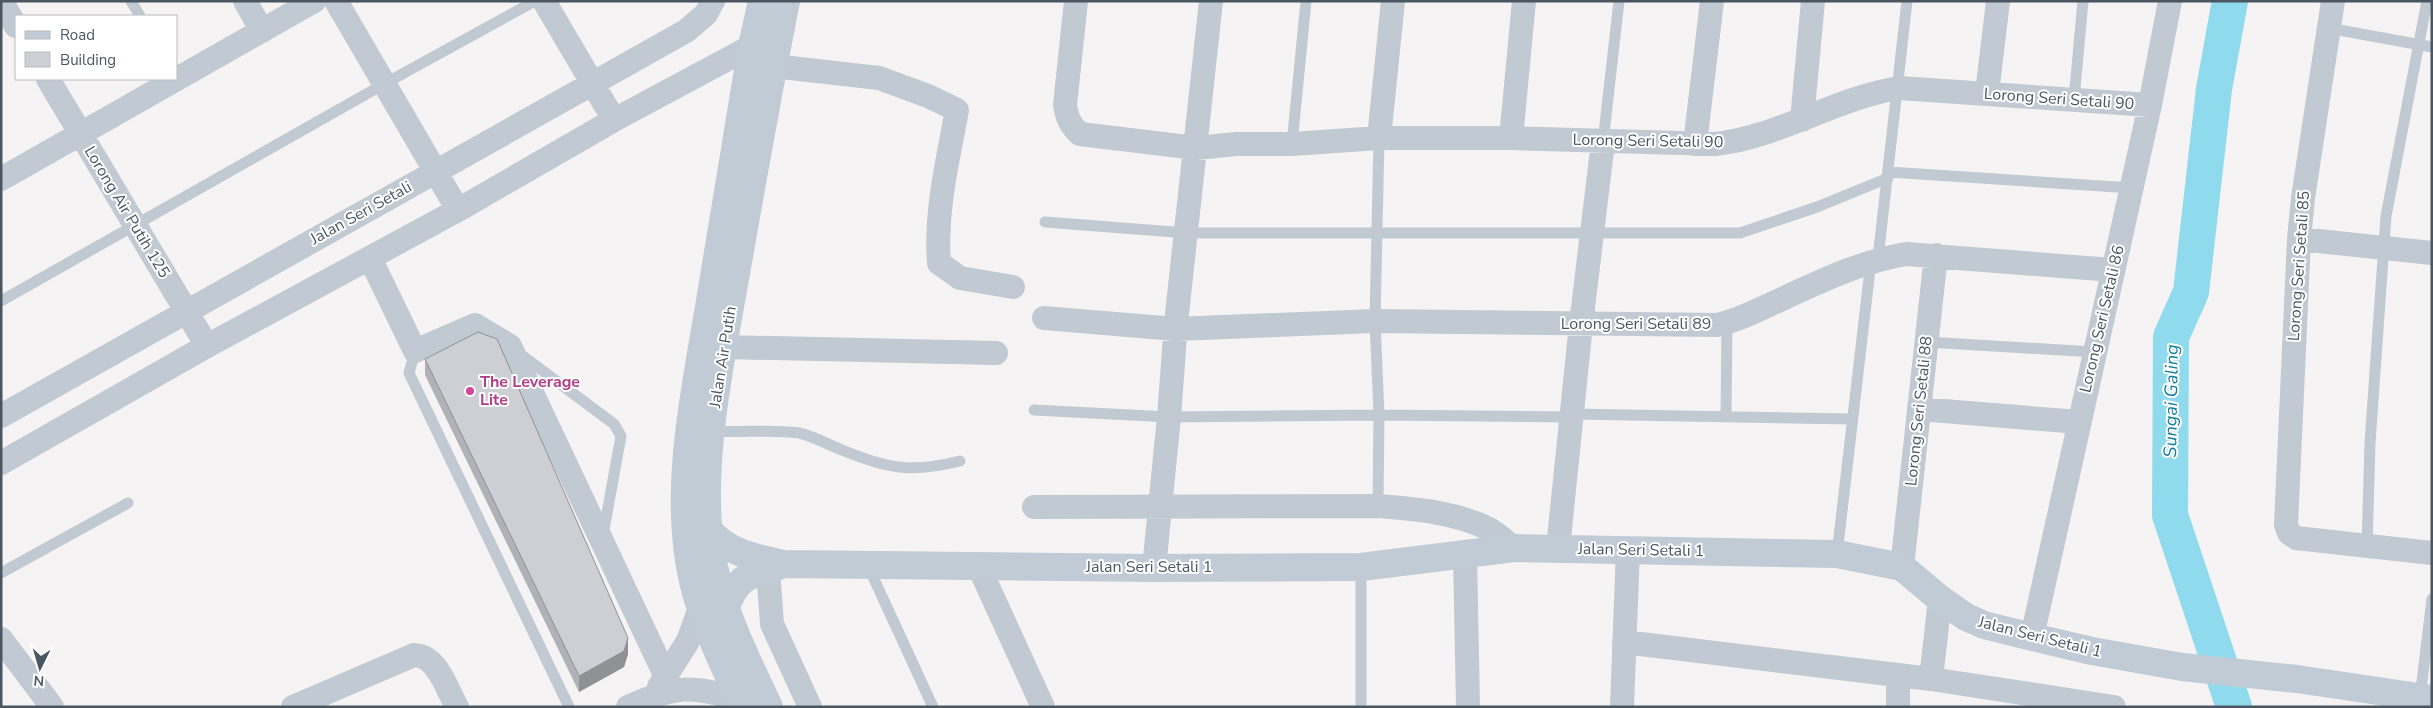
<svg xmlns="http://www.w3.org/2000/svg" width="2433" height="708" viewBox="0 0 2433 708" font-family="'Nunito Sans',sans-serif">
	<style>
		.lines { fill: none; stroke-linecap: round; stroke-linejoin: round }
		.river { stroke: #90daee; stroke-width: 36 }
		.lane { stroke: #c1cad2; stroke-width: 11 }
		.street { stroke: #c1cad2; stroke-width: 24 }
		.secondary { stroke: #c1cbd6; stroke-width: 28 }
		.wall { fill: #b0b2b7 }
		.shaded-wall { fill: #909195 }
		.building { fill: #cdcfd5; stroke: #909195 }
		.hotel-dot { fill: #d1479c; stroke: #fff; stroke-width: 2 }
		.labels { text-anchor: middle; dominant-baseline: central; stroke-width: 4; stroke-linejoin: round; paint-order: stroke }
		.street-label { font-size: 16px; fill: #4a5661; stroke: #fff }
		.hotel-label { font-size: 16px; font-weight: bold; fill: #b23c85; stroke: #fff; text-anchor: start }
		.water-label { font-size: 18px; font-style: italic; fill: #0c7c9b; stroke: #fff }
	</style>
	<rect width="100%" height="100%" fill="#f5f3f3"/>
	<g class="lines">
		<!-- river -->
		<path class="river" d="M2230,1L2214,89L2191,292L2171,337L2170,515L2234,707"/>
		<!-- lane -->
		<path class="lane" d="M131,1L140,16
			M2328,28L2432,47
			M2074,99L2083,1
			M1603,142L1619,1
			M1292,144L1306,1
			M1889,172L2132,188
			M1045,222L1187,233H1740L1817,207L1888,178
			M1878,258L1907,1
			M1,301L384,84L535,1
			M1927,342L2094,352
			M415,351L409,373L569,707
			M520,354L614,424L621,436L603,535
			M1034,410L1169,417L1379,415L1572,417
			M1572,414L1852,419
			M1726,416L1727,323
			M712,431C741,433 770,429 799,433C813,436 829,445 842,450C888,469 912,473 960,461
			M1378,506L1379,415L1375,321L1379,138
			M2367,546L2370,443L2386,216L2427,1
			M1837,554L1871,261
			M868,566L933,707
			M1361,567V707
			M1,573L128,503
			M2420,698L2432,599"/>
		<!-- street -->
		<path class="street" d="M1,1L16,26
			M245,1L262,31
			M336,1L458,210
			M544,1L614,120
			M1076,1L1065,105C1067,118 1070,125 1080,134L1196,148L1236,144H1292L1379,138H1511L1715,144C1779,137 1836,98 1899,88L2150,105
			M2333,1L2303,198L2299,239L2286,525L2289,533L2296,538L2432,553
			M773,66L879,78L928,96L957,110C948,160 935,211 939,263L960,278L1013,287
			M48,79L207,346
			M1987,93L1998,1
			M1802,120L1813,1
			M1379,138L1393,1
			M1511,138L1524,1
			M1695,144L1712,1
			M1,179L314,1
			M2299,239L2432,253
			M370,258L415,351L475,325L510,346L666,677
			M1044,318L1175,329L1375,321L1717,325C1736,321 1754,312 1771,304C1815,284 1858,262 1906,254L2113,270
			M723,347L996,353
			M1919,409L2079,422
			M1,416L686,31L706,14L713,1
			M1,463L207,346L458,210L614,120L752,46
			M1034,507L1378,506C1414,509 1456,512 1489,529C1498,534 1506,542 1514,548
			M1558,548L1581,324L1603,142
			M1465,554L1468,707
			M978,565L1043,707
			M1902,567L1936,255
			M1154,568L1169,417L1176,323L1211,1
			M768,570L772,624L810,707
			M2032,637L2150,105L2170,1
			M1,639L52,707
			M1624,642L1931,679L2114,707
			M1931,679L1940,599
			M659,687L688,641L701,605
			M293,707L414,655C438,656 446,688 457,707
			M628,707C674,686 692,684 740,700
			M1622,707L1628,549
			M1898,707V676"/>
		<!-- secondary -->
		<path class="secondary" d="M708,529C726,553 756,558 784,564L1154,568L1361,567L1514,548L1837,554L1902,567L1940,599L1966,617L1984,625L2032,637L2092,651L2182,667L2297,679L2432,699
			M726,606C740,572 751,576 784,564
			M743,707C723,662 698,615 690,566C675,481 695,391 709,307C723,220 737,133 752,46L762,1
			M769,707C747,660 723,613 713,562C695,475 721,360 736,273C752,182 768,92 786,1"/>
	</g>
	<!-- wall -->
	<path class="wall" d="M425,359L628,654L624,667L579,692L425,375Z"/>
	<!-- shaded-wall -->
	<path class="shaded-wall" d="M628,638V654L624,667L579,692V676Z"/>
	<!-- building -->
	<path class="building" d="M478,332L497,339L628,638L624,651L579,676L425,359Z"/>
	<!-- markers -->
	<circle class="hotel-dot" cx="470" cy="391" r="5"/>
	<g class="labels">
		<!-- street labels -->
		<g class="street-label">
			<text transform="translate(2059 99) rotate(4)">Lorong Seri Setali 90</text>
			<text transform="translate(1648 141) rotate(1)">Lorong Seri Setali 90</text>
			<text transform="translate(127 212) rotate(59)">Lorong Air Putih 125</text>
			<text transform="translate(361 213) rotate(-29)">Jalan Seri Setali</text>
			<text transform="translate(2299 266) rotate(-86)">Lorong Seri Setali 85</text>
			<text transform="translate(2102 319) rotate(-77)">Lorong Seri Setali 86</text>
			<text x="1636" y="324">Lorong Seri Setali 89</text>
			<text transform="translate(723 357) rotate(-81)">Jalan Air Putih</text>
			<text transform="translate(1919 411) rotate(-84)">Lorong Seri Setali 88</text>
			<text transform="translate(1641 550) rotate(1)">Jalan Seri Setali 1</text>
			<text x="1149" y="567">Jalan Seri Setali 1</text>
			<text transform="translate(2040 637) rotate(14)">Jalan Seri Setali 1</text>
		</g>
		<!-- hotel labels -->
		<g class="hotel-label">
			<text x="480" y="382">The Leverage<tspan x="480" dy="18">Lite</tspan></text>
		</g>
		<!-- water labels -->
		<g class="water-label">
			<text transform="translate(2171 401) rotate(-89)">Sungai Galing</text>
		</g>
	</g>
	<!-- border -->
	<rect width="2433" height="708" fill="none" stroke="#4a5661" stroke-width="5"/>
	<!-- legend -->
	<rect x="15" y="15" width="162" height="65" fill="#ffffff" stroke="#b7bbc0"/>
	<rect x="25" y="31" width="25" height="8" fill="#c1cbd6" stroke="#b7bbc0"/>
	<text x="60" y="40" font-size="15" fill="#4a5661">Road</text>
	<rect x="25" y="52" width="25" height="15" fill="#cdcfd5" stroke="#b7bbc0"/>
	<text x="60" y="65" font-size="15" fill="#4a5661">Building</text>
	<!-- north arrow -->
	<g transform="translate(40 668) rotate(185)" stroke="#ffffff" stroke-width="4" paint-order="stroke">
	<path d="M0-4L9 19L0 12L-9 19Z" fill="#4a5661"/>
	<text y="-8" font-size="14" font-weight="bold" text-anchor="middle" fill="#4a5661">N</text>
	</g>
</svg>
